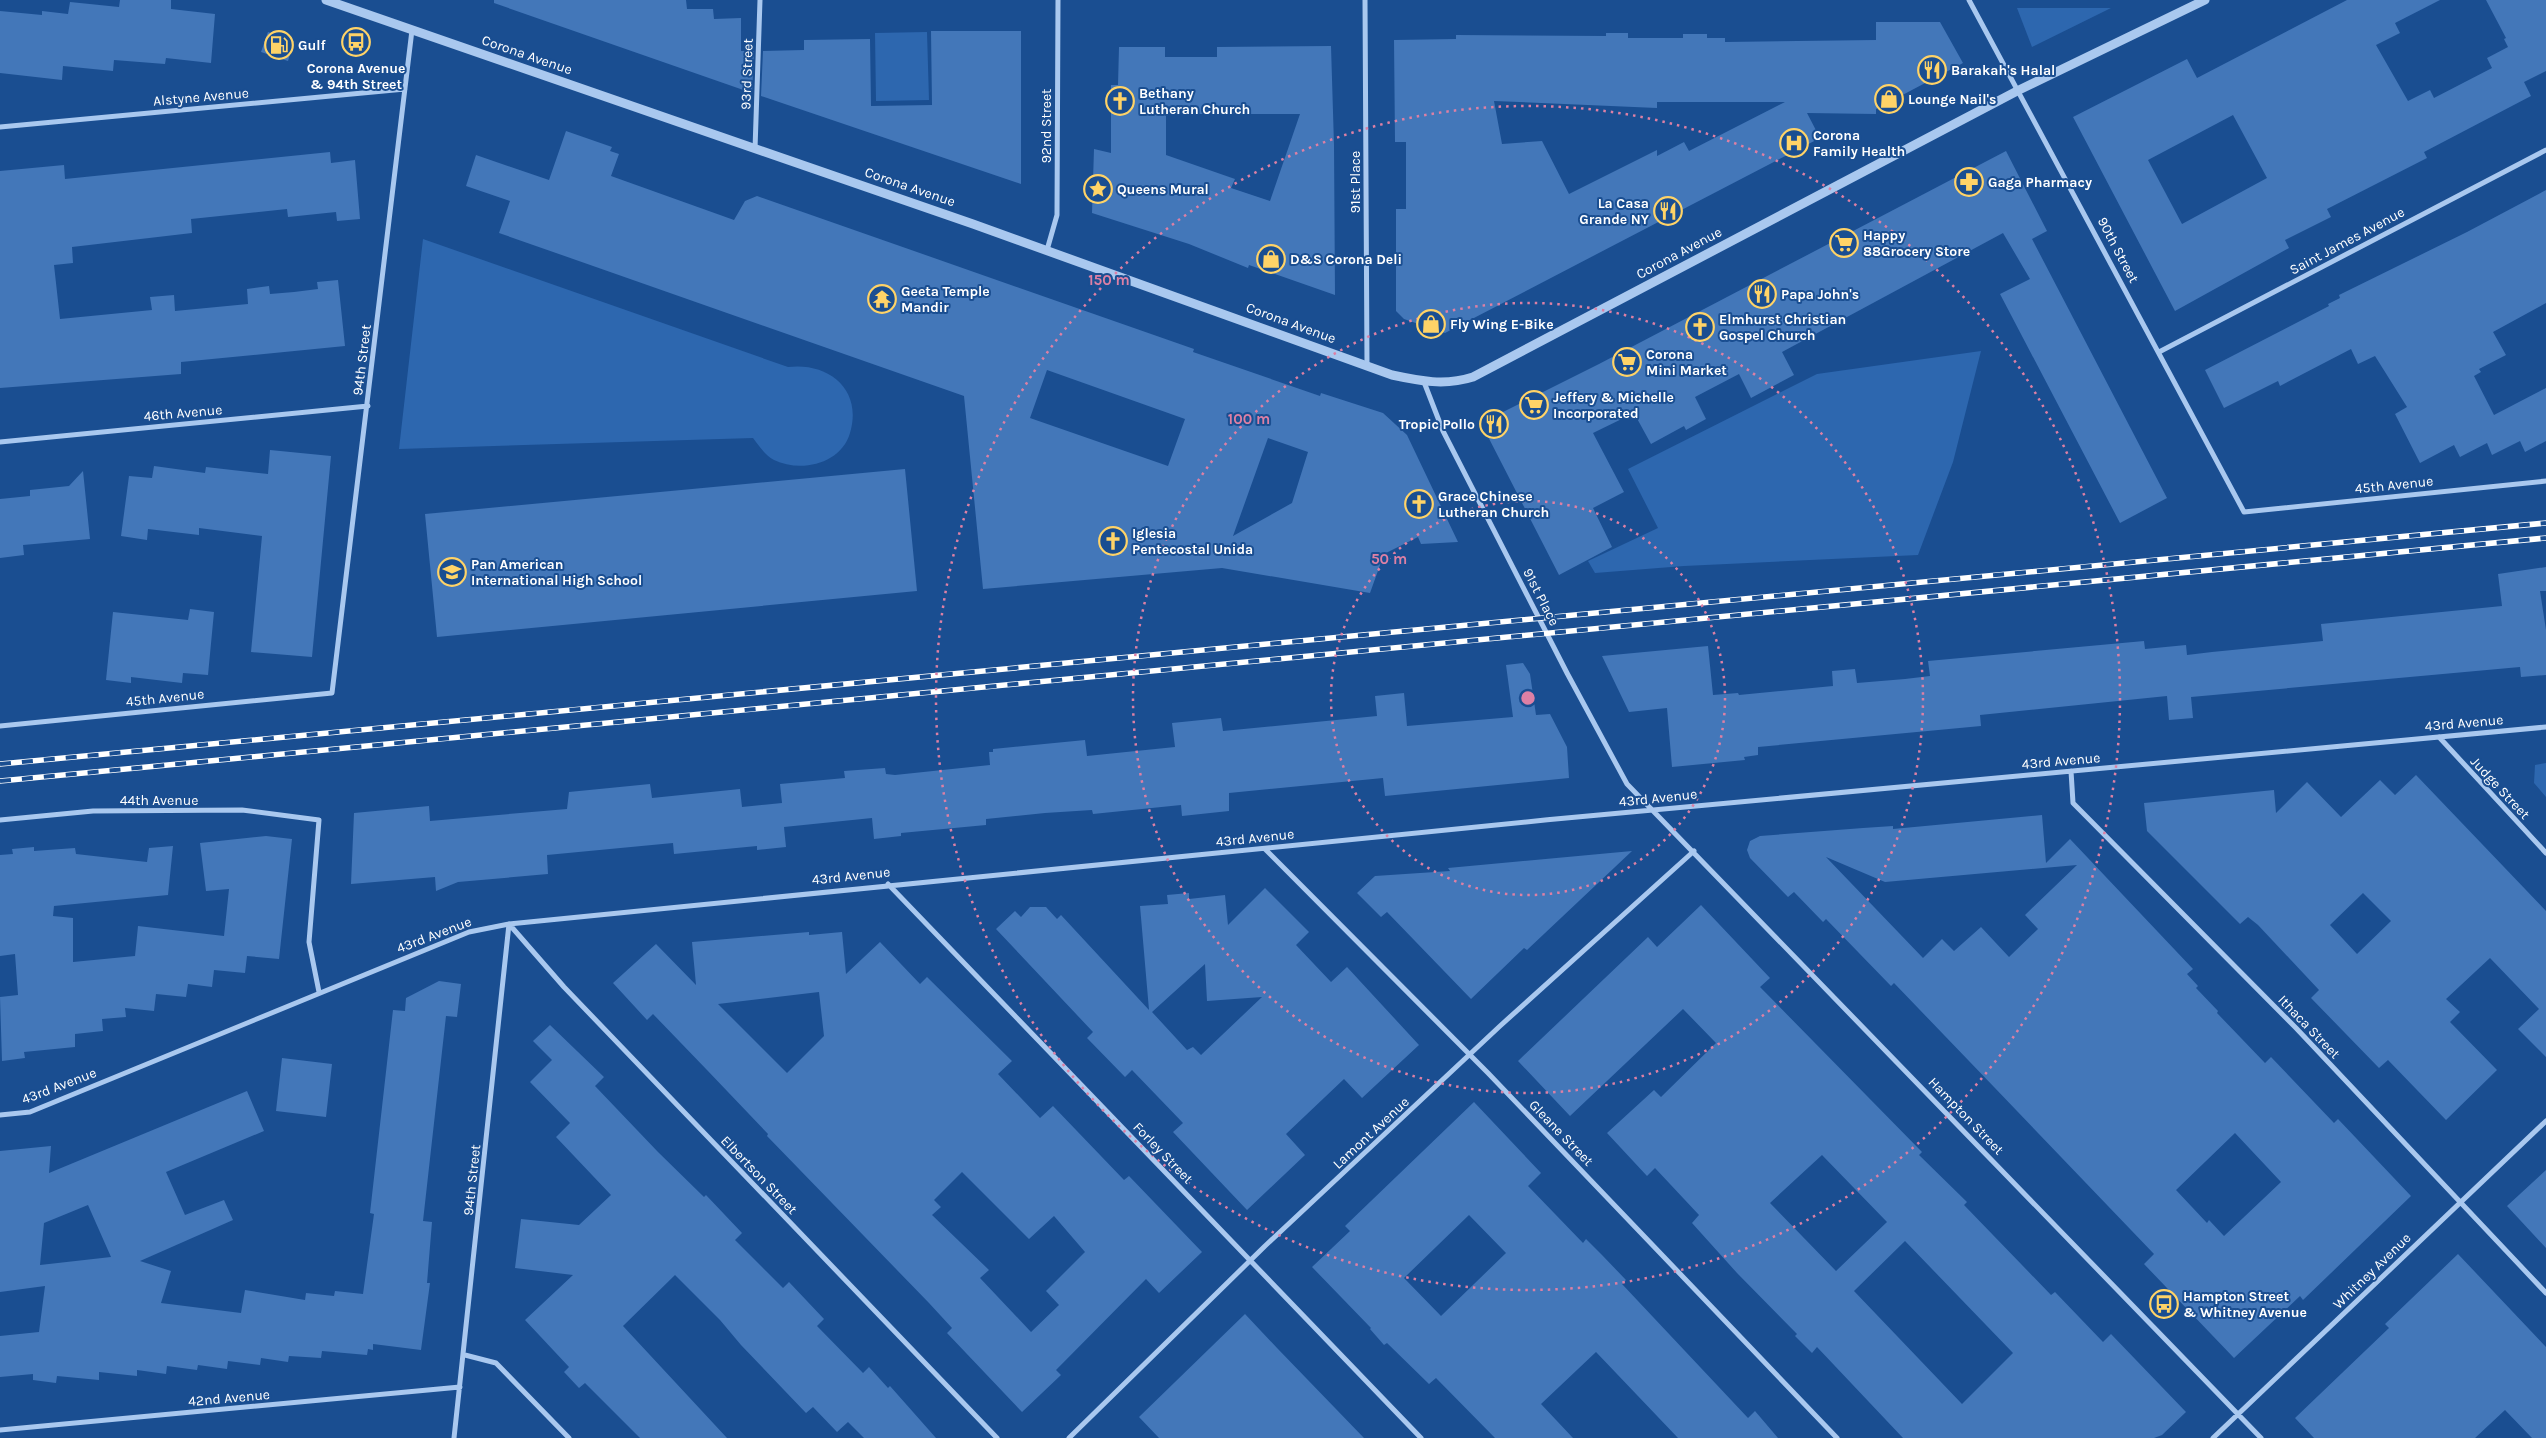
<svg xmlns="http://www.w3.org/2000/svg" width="2546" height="1438" viewBox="0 0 2546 1438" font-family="Karla,sans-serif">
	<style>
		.green { fill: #2d67af }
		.building { fill: #4377b9; fill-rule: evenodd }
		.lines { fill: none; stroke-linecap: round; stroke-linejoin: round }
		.minor { stroke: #a9c8ef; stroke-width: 5 }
		.tertiary { stroke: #a9c8ef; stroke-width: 9 }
		.rail-casing { stroke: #fff; stroke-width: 5.5 }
		.rail { stroke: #1a4e91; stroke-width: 4; stroke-dasharray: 11; stroke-linecap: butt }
		.ring { fill: none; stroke: #dd80a5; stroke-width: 2.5; stroke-dasharray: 2.5 5 }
		.labels { text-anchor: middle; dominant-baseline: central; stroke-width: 4; stroke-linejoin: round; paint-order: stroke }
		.poi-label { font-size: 14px; font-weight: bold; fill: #fff; stroke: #1a4e91; text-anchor: start }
		.street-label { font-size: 14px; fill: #fff; stroke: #1a4e91 }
		.centre { fill: #dd80a5; stroke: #1a4e91; stroke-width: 2.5 }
		.ring-label { font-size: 15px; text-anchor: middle; font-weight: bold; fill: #dd80a5; stroke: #1a4e91; stroke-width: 4; stroke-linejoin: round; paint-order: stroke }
	</style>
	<rect width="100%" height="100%" fill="#1a4e91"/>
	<!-- green -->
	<path class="green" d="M2017,8H2111L2032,47Z
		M927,32L929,100L876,101L875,33Z
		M423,239L788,367C828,362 863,389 850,433C841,464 801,473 774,460C765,455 759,446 753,438L399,449Z
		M1981,351L1953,462L1918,555L1684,566L1595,573L1588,561L1658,528L1628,469L1817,374Z
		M2546,763V797L2534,783L2535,765Z"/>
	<!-- building -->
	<path class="building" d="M120,0H171V9L215,14L211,63L166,58L165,64L114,60L113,71L63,66L62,80L0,73V11L42,15V11L68,14L70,2L119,7Z
		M494,0H686L687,9H713L714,19L741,18V51H754L752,93L494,3Z
		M2347,0H2440L2395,23L2400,33L2376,45L2408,101L2430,90L2434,98L2492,68L2487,58L2508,47L2504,39L2506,38L2486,0H2546V71L2524,82L2531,96L2424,152L2427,158L2327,209L2331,217L2285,240L2289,248L2175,311L2073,117L2187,59L2197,78ZM2233,115L2267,178L2182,224L2148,160Z
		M1876,22H1940L1963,63L1876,109V114L1807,113L1820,138L1445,333L1404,319L1396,311V209H1406V142H1395L1394,40L1456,39V35L1606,36V33H1628V38H1683V34H1707V38H1725V42L1876,40ZM1494,101L1657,108V102H1785L1689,151L1684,142L1657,156V150L1569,194L1542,141L1502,144Z
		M931,31H1021V184L761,96L763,51L804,50V40L870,39L871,106L932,105Z
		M268,32L294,41L288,61L261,52Z
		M1331,46L1334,145L1335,295L1249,265L1248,268L1189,244L1092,213L1094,149L1111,153V85H1118L1119,47H1165V57H1217V47ZM1166,114H1300L1270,201L1231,188L1235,179L1166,155Z
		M566,131L612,147L610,151L619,154L611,176L734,220L745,201L757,196L1194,349L1193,352L1320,396L1321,393L1383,413L1407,435L1458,542L1421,544L1418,537L1384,554L1370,593L1222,568L983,589L964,396L499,233L510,201L466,186L476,155L549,180ZM1047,370L1185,419L1168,466L1030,418ZM1268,438L1308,452L1292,503L1233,536Z
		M2006,151L2047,231L2032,239L2167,498L2120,523L2000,294L2030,279L2003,233L1782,352L1794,375L1751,398L1739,374L1695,397L1706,419L1686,430L1684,426L1651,444L1634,413L1593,433L1624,492L1593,508L1612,547L1559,575L1481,423L1599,364Z
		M330,152L331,163L355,160L360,219L337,221L336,212L288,217L287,209L191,219L192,233L72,247L73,263L54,265L60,319L152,310L150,297L174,295L175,311L248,304L247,289L269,286L270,294L294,292L318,289L317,282L338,280L345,346L181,362V374L0,388V171L64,165L65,179Z
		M2546,190V303L2493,332L2506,355L2479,369L2481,372L2474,376L2494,415L2546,388V441L2525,452L2520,441L2492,455L2487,443L2460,457L2454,445L2420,463L2395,414L2407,407L2375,356L2358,364L2351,349L2280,386L2278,381L2224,408L2205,370L2329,306L2328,304L2340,298L2339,295L2467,232Z
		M270,450L331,456L312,657L251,652L262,536L199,528V535L148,529L147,540L121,536L129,476L152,478L154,466L205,473L206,467L268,474Z
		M905,469L917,591L437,637L425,514Z
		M83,471L90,539L23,545L24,555L0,558V499L30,496V490L69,486Z
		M2546,567V591H2540L2546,630V675L2521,677L2520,667L2191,697L2193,718L2169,720L2167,696L1980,715L1981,726L1758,747V755L1744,757L1745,760L1672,767L1667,708L1629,712L1602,656L1708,646L1713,695L1738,693L1739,695L1833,686L1832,671L1855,669L1857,683L1905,679L1930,676L1928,661L2144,641L2145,649L2186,645L2187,655L2212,652L2323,641L2321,624L2502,606L2498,574Z
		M190,609L214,612L208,675L183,673L182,683L131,677V683L106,680L113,612L188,620Z
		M1523,663L1530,674L1536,715L1550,714L1567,747L1569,778L1385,796L1383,778L1229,793V811L1182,816L1181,805L1093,814L1092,810L1045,813L986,819V825L901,833V836L874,839L872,818L784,827L786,847L757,850V846L674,854L673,843L547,855L548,874L458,882L436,891L435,877L351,884L354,813L429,806L430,821L520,813L567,809L569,792L650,784L652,798L740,789L742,807L782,803L780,784L845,778L844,771L885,768L886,774L895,775L990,765L989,752H993V749L1085,740L1087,756L1175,747L1172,723L1221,718L1223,731L1377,716L1375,696L1404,693L1407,726L1513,717L1506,665Z
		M2416,775L2546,911V1057L2518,1029L2539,1009L2490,958L2446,999L2460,1012L2450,1022L2497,1070L2446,1120L2388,1060L2379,1068L2311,998L2319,990L2258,925L2248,917L2240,924L2147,831L2144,803L2274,790L2276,813L2307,782L2341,817L2380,780L2395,795ZM2363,893L2391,921L2357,954L2330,925Z
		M2042,815L2046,863L2070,839L2193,969L2187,974L2198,986L2196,988L2218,1011L2217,1013L2265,1063L2271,1057L2334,1123L2338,1119L2411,1196L2303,1300L2300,1296L2234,1358L2144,1264L2154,1254L1994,1087L1894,983L1891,986L1826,919L1823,922L1794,892L1788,897L1750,858L1747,850L1750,841L1760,836L1863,828L1893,826V829ZM1826,857L1885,882L2077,865L2025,915L2038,929L2009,957L1981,927L1954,951L1942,939L1923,958ZM2235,1133L2281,1182L2224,1236L2209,1220L2207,1223L2176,1190Z
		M266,836L292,839L279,959L247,956L245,973L214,970L212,987L188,984L186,997L156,994L154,1011L125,1008L126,1017L102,1019L103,1031L75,1034V1047L24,1052L25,1058L2,1061L0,997L18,995L15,954L0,956V855L13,854L12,849L34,847V851L75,848L76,854L147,862L149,848L173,846L168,895L54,906L53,916L73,918V962L135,956L138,926L224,936L229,889L206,891L200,843Z
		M1632,851L1527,950L1524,948L1471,999L1387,912L1381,917L1357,893L1375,876L1450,871L1448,868Z
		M1265,888L1309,932L1296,945L1331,982L1347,967L1419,1045L1362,1098L1344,1079L1286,1134L1305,1155L1247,1210L1173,1132L1183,1123L1132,1070L1125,1077L1087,1038L1093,1032L996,929L1015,911L1021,917L1030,907H1046L1057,919L1061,915L1149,1010L1140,906L1168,904L1167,895L1189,893V899L1225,895L1228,925ZM1205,964L1207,1001L1262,997L1201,1055L1193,1047L1187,1050L1152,1012Z
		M1701,905L1770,978L1760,987L1922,1152L1919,1155L1967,1202L1964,1205L2051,1295L2055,1292L2103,1342L2111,1334L2186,1412L2162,1435L2154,1438H1903L1817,1347L1812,1353L1795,1336L1797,1334L1737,1273L1692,1223L1699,1215L1655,1168L1647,1176L1607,1133L1654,1090L1661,1097L1716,1043L1683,1009L1570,1116L1518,1061L1648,937L1657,947ZM1822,1155L1887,1222L1836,1271L1770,1203ZM1905,1241L2013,1353L1962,1404L1854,1291Z
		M809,932V935L842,932L846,974L880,942L920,984L927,977L1012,1061L998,1074L1040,1118L1053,1106L1124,1180L1129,1176L1202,1252L1159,1293L1146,1279L1056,1370L1061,1375L1022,1412L947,1333L952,1328L929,1303L767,1136L768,1134L707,1070L653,1014L647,1020L613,983L656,944L696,985L692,942ZM819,992L824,1036L787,1073L718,1004ZM962,1172L1029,1239L1054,1216L1085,1252L1046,1291L1059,1305L1031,1332L980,1278L989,1270L932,1215L941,1207L934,1200Z
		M439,981L461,984L457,1017L446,1016L423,1221L432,1222L427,1283H430L421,1350L373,1344V1350L368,1349L367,1355L322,1351L321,1358L289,1356L288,1362L261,1358L260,1365L228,1361L227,1369L198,1365L197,1370L167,1366L166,1374L137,1370V1376L99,1372V1380L57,1376L56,1383L33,1380V1374L0,1377V1336L39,1332L45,1286L0,1292V1151L51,1146L49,1173L247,1091L264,1131L166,1172L185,1215L224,1200L233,1220L140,1261L171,1271L161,1303L241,1313L245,1290L305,1300L306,1293L334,1296L335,1291L363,1294L374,1214L370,1213L393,1010L405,1011L406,998ZM88,1205L111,1257L40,1265L44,1223Z
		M550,1025L604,1077L595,1086L658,1152L704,1197L706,1195L742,1233L735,1240L783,1288L789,1282L824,1319L817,1326L863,1373L869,1367L888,1388L890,1386L936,1438H864L848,1422L837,1432L813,1407L806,1413L741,1345L720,1320L675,1275L623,1326L727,1438H640L585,1383L579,1388L564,1372L569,1367L525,1320L573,1275L515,1268L521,1219L579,1225L611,1195L556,1137L570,1123L530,1082L552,1060L533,1041Z
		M282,1058L332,1064L326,1117L276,1111Z
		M1474,1102L1541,1173L1528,1186L1583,1243L1586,1239L1602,1255L1626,1280L1622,1284L1748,1418L1755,1411L1778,1438H1678L1596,1352L1541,1404L1573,1438H1495L1436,1378L1429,1384L1387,1343L1384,1345L1370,1329L1371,1328L1312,1267L1350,1231L1345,1226ZM1469,1215L1506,1253L1441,1316L1404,1278Z
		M2546,1170V1248L2507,1206Z
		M2458,1254L2546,1347V1438H2532L2505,1410L2475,1438H2314L2295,1418L2389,1328L2385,1324Z
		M1245,1314L1278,1349L1364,1438H1159L1139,1417Z"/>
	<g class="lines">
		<!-- minor -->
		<path class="minor" d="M1365,0L1367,365
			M1969,0L2244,512L2546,481
			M0,127L405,89
			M755,149L760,0
			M1047,250L1057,215L1058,0
			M2159,352L2546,150
			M1424,382L1443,431L1567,673L1627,784L2261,1438
			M0,442L368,406
			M0,726L332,693L412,30
			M2439,737L2546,853
			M2071,771L2073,803L2296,1028L2546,1293
			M0,820L93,811L242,810L319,820L309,942L319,992
			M1265,849L1488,1073L1837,1438
			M888,884L1421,1438
			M509,924L564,987L997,1438
			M0,1115L30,1112L469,932L509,924C1187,852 1867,789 2546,727
			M465,1355L496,1363L569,1438
			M0,1430L460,1387
			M454,1438L509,924
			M1069,1438L1265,1246L1500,1026L1694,851
			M2213,1438L2546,1121"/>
		<!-- tertiary -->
		<path class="tertiary" d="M326,0L973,224L1392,375C1420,381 1445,386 1473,377L2019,90L2205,0"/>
		<defs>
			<path id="rail" d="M0,764L2546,523
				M0,781L2546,538"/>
		</defs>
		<!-- rail casing -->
		<use href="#rail" class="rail-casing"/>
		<!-- rail -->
		<use href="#rail" class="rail"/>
	</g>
	<!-- distance rings -->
	<g class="ring">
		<circle cx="1528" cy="698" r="197"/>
		<circle cx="1528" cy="698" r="395"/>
		<circle cx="1528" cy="698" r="592"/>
	</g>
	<!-- icons -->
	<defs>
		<symbol id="bus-ring" viewBox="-11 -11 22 22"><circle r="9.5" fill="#1a4e91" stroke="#ffd367" stroke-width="1.5"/><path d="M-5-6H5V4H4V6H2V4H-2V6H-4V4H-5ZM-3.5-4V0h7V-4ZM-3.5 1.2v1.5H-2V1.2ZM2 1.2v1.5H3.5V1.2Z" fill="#ffd367"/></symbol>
		<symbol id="fuel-ring" viewBox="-11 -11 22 22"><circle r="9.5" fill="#1a4e91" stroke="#ffd367" stroke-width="1.5"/><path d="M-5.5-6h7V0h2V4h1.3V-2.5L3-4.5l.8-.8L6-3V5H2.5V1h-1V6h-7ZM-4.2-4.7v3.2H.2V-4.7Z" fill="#ffd367"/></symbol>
		<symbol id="restaurant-ring" viewBox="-11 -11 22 22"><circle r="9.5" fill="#1a4e91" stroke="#ffd367" stroke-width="1.5"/><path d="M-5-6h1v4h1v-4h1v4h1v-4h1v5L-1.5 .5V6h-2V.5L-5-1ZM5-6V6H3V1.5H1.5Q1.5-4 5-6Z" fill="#ffd367"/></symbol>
		<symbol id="shop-ring" viewBox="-11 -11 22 22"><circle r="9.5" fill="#1a4e91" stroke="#ffd367" stroke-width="1.5"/><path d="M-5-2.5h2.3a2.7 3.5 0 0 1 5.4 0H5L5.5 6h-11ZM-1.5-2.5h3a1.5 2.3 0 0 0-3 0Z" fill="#ffd367"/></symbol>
		<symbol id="church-ring" viewBox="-11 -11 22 22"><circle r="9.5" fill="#1a4e91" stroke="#ffd367" stroke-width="1.5"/><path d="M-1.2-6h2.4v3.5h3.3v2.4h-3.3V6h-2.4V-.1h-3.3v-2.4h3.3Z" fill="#ffd367"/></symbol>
		<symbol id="hospital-ring" viewBox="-11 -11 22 22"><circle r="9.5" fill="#1a4e91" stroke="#ffd367" stroke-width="1.5"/><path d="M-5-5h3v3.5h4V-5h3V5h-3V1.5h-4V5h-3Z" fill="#ffd367"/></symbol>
		<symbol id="pharmacy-ring" viewBox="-11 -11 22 22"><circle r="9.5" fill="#1a4e91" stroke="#ffd367" stroke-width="1.5"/><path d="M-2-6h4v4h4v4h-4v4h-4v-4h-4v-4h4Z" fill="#ffd367"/></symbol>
		<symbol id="sight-ring" viewBox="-11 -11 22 22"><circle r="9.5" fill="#1a4e91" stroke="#ffd367" stroke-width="1.5"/><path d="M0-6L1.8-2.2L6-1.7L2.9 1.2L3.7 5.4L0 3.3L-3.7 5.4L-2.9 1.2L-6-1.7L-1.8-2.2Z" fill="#ffd367"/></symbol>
		<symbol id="supermarket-ring" viewBox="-11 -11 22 22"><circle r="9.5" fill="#1a4e91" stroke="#ffd367" stroke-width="1.5"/><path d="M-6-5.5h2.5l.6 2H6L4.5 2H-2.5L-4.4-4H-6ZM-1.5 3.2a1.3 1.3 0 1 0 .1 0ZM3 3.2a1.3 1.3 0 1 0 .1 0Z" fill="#ffd367"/></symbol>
		<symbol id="temple-ring" viewBox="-11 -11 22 22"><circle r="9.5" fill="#1a4e91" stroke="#ffd367" stroke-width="1.5"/><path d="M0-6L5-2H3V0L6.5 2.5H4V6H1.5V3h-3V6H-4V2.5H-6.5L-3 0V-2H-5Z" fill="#ffd367"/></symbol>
		<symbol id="school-ring" viewBox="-11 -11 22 22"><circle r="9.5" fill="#1a4e91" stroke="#ffd367" stroke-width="1.5"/><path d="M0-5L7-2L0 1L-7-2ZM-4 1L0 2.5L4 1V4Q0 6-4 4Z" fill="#ffd367"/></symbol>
	</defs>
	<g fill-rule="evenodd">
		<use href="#bus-ring" x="340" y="26" width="32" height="32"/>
		<use href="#fuel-ring" x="263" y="29" width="32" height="32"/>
		<use href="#restaurant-ring" x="1916" y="54" width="32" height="32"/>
		<use href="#shop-ring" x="1873" y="83" width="32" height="32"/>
		<use href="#church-ring" x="1104" y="85" width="32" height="32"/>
		<use href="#hospital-ring" x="1778" y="127" width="32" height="32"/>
		<use href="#pharmacy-ring" x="1953" y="166" width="32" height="32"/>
		<use href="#sight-ring" x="1082" y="173" width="32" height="32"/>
		<use href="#restaurant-ring" x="1652" y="195" width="32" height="32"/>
		<use href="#supermarket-ring" x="1828" y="227" width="32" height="32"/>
		<use href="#shop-ring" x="1255" y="243" width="32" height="32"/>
		<use href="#restaurant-ring" x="1746" y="278" width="32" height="32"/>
		<use href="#temple-ring" x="866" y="283" width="32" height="32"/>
		<use href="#shop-ring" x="1415" y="308" width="32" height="32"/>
		<use href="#church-ring" x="1684" y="311" width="32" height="32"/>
		<use href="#supermarket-ring" x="1611" y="346" width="32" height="32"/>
		<use href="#supermarket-ring" x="1518" y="389" width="32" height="32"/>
		<use href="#restaurant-ring" x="1478" y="408" width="32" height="32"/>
		<use href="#church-ring" x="1403" y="488" width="32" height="32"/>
		<use href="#church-ring" x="1097" y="525" width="32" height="32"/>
		<use href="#school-ring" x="436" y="556" width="32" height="32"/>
		<use href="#bus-ring" x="2148" y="1288" width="32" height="32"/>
	</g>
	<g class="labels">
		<!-- poi labels -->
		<g class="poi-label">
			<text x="298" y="45">Gulf</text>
			<text x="356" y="68" text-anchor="middle">Corona Avenue<tspan x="356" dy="16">&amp; 94th Street</tspan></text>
			<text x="1951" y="70">Barakah's Halal</text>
			<text x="1139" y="93">Bethany<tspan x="1139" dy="16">Lutheran Church</tspan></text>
			<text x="1908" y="99">Lounge Nail's</text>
			<text x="1813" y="135">Corona<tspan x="1813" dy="16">Family Health</tspan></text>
			<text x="1988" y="182">Gaga Pharmacy</text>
			<text x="1117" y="189">Queens Mural</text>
			<text x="1649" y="203" text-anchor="end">La Casa<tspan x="1649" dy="16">Grande NY</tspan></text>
			<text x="1863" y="235">Happy<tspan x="1863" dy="16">88Grocery Store</tspan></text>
			<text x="1290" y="259">D&amp;S Corona Deli</text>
			<text x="901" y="291">Geeta Temple<tspan x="901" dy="16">Mandir</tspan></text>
			<text x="1781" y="294">Papa John's</text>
			<text x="1719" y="319">Elmhurst Christian<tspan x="1719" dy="16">Gospel Church</tspan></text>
			<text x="1450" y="324">Fly Wing E-Bike</text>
			<text x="1646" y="354">Corona<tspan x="1646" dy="16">Mini Market</tspan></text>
			<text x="1553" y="397">Jeffery &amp; Michelle<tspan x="1553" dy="16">Incorporated</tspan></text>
			<text x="1475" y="424" text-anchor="end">Tropic Pollo</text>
			<text x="1438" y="496">Grace Chinese<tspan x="1438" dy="16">Lutheran Church</tspan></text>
			<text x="1132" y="533">Iglesia<tspan x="1132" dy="16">Pentecostal Unida</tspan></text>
			<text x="471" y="564">Pan American<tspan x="471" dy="16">International High School</tspan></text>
			<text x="2183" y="1296">Hampton Street<tspan x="2183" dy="16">&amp; Whitney Avenue</tspan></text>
		</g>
		<!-- street labels -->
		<g class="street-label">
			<text transform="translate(527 55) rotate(19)">Corona Avenue</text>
			<text transform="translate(747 74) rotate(-88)">93rd Street</text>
			<text transform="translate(201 97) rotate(-5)">Alstyne Avenue</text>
			<text transform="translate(1046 126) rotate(-90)">92nd Street</text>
			<text transform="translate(1355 182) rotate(-90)">91st Place</text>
			<text transform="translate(910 187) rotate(19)">Corona Avenue</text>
			<text transform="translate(2347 241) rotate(-28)">Saint James Avenue</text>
			<text transform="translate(2118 250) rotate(62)">90th Street</text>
			<text transform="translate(1679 253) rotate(-28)">Corona Avenue</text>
			<text transform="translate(1291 323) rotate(20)">Corona Avenue</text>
			<text transform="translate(362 360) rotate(-83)">94th Street</text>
			<text transform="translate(183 413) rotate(-5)">46th Avenue</text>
			<text transform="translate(2394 485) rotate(-6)">45th Avenue</text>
			<text transform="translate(1541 597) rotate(63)">91st Place</text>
			<text transform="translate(165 698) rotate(-6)">45th Avenue</text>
			<text transform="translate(2464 723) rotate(-5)">43rd Avenue</text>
			<text transform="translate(2061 761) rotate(-5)">43rd Avenue</text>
			<text transform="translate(2500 788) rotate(47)">Judge Street</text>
			<text transform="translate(1658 798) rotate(-6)">43rd Avenue</text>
			<text x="159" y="800">44th Avenue</text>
			<text transform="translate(1255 838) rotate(-6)">43rd Avenue</text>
			<text transform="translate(851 876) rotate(-6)">43rd Avenue</text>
			<text transform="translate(434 935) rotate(-21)">43rd Avenue</text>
			<text transform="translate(2309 1027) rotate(46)">Ithaca Street</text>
			<text transform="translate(59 1086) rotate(-21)">43rd Avenue</text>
			<text transform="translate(1966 1116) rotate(46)">Hampton Street</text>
			<text transform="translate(1371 1133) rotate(-43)">Lamont Avenue</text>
			<text transform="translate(1561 1133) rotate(46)">Gleane Street</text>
			<text transform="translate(1163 1153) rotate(46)">Forley Street</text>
			<text transform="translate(759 1175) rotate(46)">Elbertson Street</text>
			<text transform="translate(472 1180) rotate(-84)">94th Street</text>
			<text transform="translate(2372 1271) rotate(-44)">Whitney Avenue</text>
			<text transform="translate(229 1398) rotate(-5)">42nd Avenue</text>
		</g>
	</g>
	<circle cx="1528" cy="698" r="8" class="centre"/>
	<g class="ring-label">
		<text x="1109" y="285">150 m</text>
		<text x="1249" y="424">100 m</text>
		<text x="1389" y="564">50 m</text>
	</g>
</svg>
